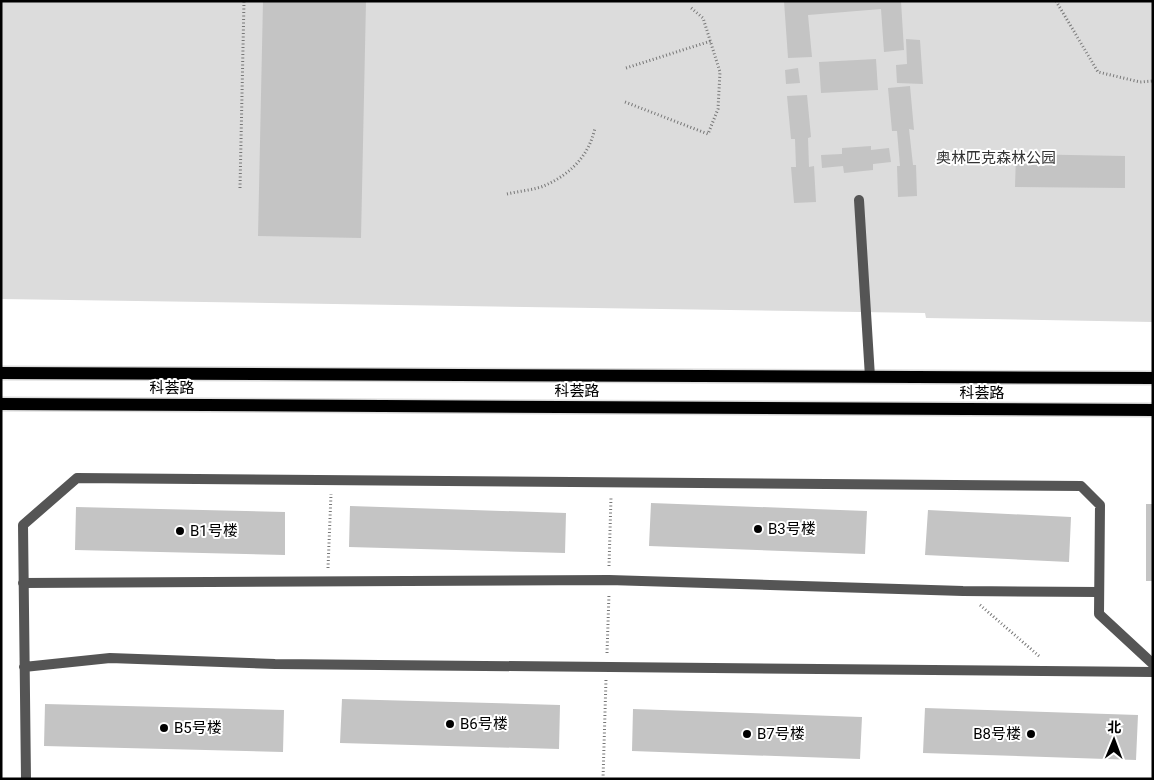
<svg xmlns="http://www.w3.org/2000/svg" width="1154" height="780" viewBox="0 0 1154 780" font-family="Roboto,'Noto Sans SC',sans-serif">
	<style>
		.green { fill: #dcdcdc }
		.building { fill: #c4c4c4 }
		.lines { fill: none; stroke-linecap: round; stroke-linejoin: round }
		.primary-casing { stroke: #dbdbdb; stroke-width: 15 }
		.path { stroke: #777; stroke-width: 3; stroke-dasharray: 1 2.5; stroke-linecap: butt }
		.service { stroke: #555; stroke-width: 10 }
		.pedestrian { stroke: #555; stroke-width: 10 }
		.primary { stroke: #000; stroke-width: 12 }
		.poi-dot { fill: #000; stroke: #fff; stroke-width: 2 }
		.labels { text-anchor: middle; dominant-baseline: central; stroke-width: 4; stroke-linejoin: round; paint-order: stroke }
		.park-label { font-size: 15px; fill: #333; stroke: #fff }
		.street-label { font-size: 15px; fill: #000; stroke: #fff }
		.poi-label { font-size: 15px; fill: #000; stroke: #fff; text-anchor: start }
	</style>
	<rect width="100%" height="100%" fill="#fff"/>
	<!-- green -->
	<path class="green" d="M1,1H1153V322L926,318L925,313L1,299Z"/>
	<!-- building -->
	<path class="building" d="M263,1H366L361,238L258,236Z
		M784,1H901L904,50L884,52L881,9L808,15L812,57L788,58Z
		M906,39L920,40L923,84L897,83L896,65L907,64Z
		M876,59L878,90L821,93L819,62Z
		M798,68L800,83L786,84L785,70Z
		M910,86L914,130L909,129L913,165H916L917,196L898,197L897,166H900L897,131H892L888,88Z
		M807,95L811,137L808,138L809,167L814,166L816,202L794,203L791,167H796L795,139H791L787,96Z
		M871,146V150L889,148L891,162L873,164V170L844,173L843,166L822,168L821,155L842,154V148Z
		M1016,154L1125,156V188L1015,187Z
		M651,503L867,511L865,554L649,546Z
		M1146,504H1153V581H1146Z
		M350,506L566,513L565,553L349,547Z
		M76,507L285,512V555L75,550Z
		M928,510L1071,517L1069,562L925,555Z
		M342,699L560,705L559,749L340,743Z
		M45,704L284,710L283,752L44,746Z
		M925,708L1138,715L1136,760L923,753Z
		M633,709L862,717L860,759L632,751Z"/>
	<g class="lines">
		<defs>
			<path id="primary" d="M1,373L1153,378
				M1,404L1153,410"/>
		</defs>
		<!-- primary casing -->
		<use href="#primary" class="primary-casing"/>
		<!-- path -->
		<path class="path" d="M1056,1L1098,72L1140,82L1153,81
			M626,68L711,41
			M625,102L708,134L718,109L720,72L703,18L690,7
			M240,188L244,1
			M507,194C519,191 535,190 546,185C572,173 589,155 595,128
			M609,566L611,497
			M328,568L331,494
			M980,605L1039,656
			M607,653L609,594
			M603,779L606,679"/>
		<!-- service -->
		<path class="service" d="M859,200L870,377"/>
		<!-- pedestrian -->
		<path class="pedestrian" d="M23,583L609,580L963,591L1099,592
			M24,667L110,658L275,664L1153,672
			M26,779L23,525L77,478L1081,486L1100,505L1099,614L1153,664"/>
		<!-- primary -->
		<use href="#primary" class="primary"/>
	</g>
	<!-- markers -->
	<g class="poi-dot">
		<circle cx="758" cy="529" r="5"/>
		<circle cx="180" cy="531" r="5"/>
		<circle cx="450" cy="724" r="5"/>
		<circle cx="164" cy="728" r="5"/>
		<circle cx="747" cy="734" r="5"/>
		<circle cx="1031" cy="734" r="5"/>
	</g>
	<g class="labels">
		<!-- park labels -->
		<g class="park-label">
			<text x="996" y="158">奥林匹克森林公园</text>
		</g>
		<!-- street labels -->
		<g class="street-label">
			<text x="172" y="388">科荟路</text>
			<text x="577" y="391">科荟路</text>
			<text x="982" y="393">科荟路</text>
		</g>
		<!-- poi labels -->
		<g class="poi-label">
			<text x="768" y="529">B3号楼</text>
			<text x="190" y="531">B1号楼</text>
			<text x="460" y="724">B6号楼</text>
			<text x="174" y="728">B5号楼</text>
			<text x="757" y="734">B7号楼</text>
			<text x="1021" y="734" text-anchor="end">B8号楼</text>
		</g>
	</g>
	<!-- border -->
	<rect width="1154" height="780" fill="none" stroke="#000000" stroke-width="5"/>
	<!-- north arrow -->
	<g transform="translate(1114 740) rotate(1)" stroke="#ffffff" stroke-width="4" paint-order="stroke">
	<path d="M0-4L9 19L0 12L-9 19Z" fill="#000000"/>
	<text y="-8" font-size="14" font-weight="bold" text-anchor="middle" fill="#000000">北</text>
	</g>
</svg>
